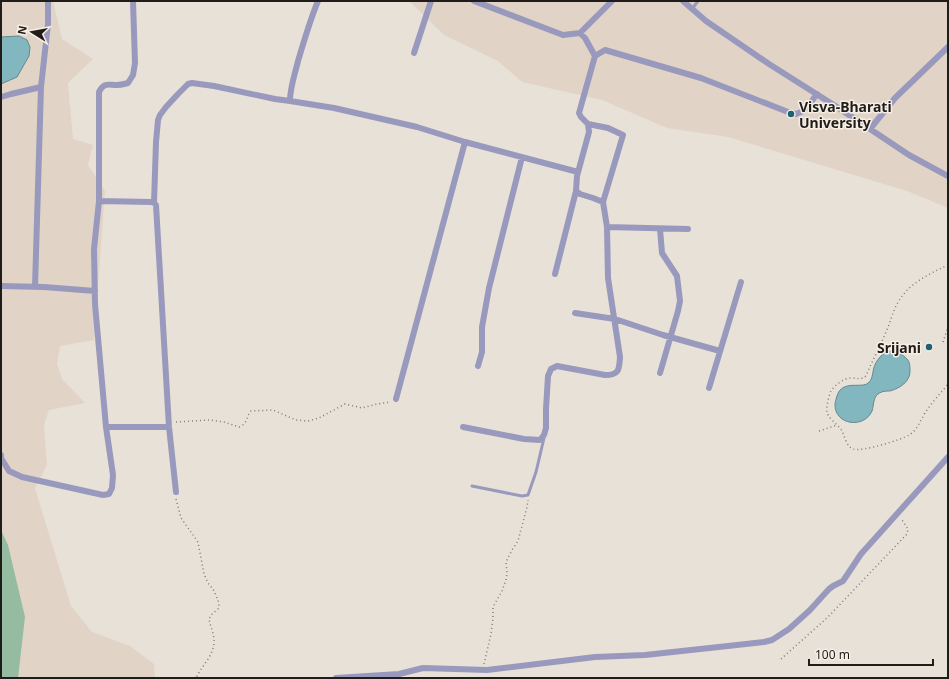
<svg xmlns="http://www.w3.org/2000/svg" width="949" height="679" viewBox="0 0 949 679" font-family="'Noto Sans',sans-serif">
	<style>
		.built { fill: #e1d4c6 }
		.forest { fill: #95bba0 }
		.water { fill: #82b7bf; stroke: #64888d }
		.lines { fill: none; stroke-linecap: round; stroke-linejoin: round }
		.path { stroke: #807b75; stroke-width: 1.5; stroke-dasharray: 1 3; stroke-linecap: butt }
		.service { stroke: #9899bd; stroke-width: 3 }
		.minor { stroke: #9899bd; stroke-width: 6 }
		.poi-dot { fill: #1d6174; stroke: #f6eee5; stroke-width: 1.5 }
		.labels { text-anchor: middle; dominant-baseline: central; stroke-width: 3; stroke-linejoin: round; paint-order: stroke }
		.poi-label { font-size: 14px; font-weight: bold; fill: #1f1c19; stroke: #f6eee5; text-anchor: start }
	</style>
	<rect width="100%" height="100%" fill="#e8e1d8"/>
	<!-- built -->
	<path class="built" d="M1,1H53L62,39L93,59L68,83L73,139L93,145L88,165L105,191L94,340L60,346L57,364L62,379L85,403L49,410L44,425L47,465L35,488L71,606L92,632L130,646L154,664L155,678H1Z
		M409,1H948V208L907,191L728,137L667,128L602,100L522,82L498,61L444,35Z"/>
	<!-- forest -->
	<path class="forest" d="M1,530L8,545L25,617L18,678H1Z"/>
	<!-- water -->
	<path class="water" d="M19,36L27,40L30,47L29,56L17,77L1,84V37Z
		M888,351C895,351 903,354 907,359C910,362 910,367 910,371C910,382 900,388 890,391C886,391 882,391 878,394C873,398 874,405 872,411C864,429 835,425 835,405C835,402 836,399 837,396C842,379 862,389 868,383C872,380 872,376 873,372C874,363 880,355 888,351Z"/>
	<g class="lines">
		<!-- path -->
		<path class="path" d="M948,265C927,275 907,284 896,306C892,314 890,323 886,332C880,347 872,361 866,376C861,380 857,378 851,378C844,378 835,385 831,391C829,395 826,407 827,412C829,420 838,424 842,431C845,437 846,446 853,449C862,452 901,440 909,435C918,430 921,418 927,410C933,401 941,393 948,384
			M943,342L947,330L948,329
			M176,422L210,420L224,422L239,427C248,424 246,416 251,411L273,410L296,420L308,421L319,418L345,404L362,408L377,404L390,402
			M819,431L837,425
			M176,499L181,518L198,542L204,574L208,583L213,589L218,600L219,604L218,609L211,615L209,619C210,626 214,633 214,641C214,656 202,665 196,678
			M781,659L828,617L907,534L908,529L902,520
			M484,664L491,634L493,618V607L502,591L506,580L507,573L506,562L512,550L518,541L527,507L528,500"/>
		<!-- service -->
		<path class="service" d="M692,9L698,1
			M472,486L522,496L528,495L536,472L544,438"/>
		<!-- minor -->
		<path class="minor" d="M318,1C310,20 304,41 298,61C295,74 290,87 290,101L334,108L417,127L465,142
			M474,1L563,35L580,33L612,1
			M683,1L706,21L769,64L837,107L909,155L948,176
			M414,53L431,1
			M595,56L605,50L701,78L788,112L796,114L801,112L808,106L817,94
			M1,97L11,94L41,87
			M588,124L608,128L623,135L603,202
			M870,129L895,98L948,47
			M99,201L151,202L154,203L156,205L169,427L176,492
			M154,203L156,142L158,120L160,115L166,107L178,94L188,84L192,83L214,86L275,99L290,101
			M607,227L688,229
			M555,274L576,191
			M1,286L44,287L95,291
			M35,287L41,87L48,24V1
			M575,313L615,319L663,335L720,351
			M478,366L482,352V327L489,288L522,157
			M660,373L678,311L680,301L677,276L662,253L660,229
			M709,388L741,282
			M396,399L465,142L578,172
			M106,427H169
			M463,427L524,439L540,440L544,435L546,428V409L548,376L551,369L557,366L605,375C620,375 619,369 620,357L608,278L607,227L603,202L593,198L580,194L576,191L577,176L589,132L588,124L581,117L579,113L595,56L585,38L580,33
			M1,455V458L9,471L22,477L103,495L109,494L112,488L113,475L106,427L95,304L94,249L99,201V92C104,82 108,85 117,85C121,85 124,84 128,83L133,75L135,63L133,1
			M336,678L399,674L423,668L487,670L595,657L645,655L737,645L764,642L772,640L789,629L810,610L829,589L833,586L843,581L861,554L948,457"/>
	</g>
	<!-- markers -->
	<g class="poi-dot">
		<circle cx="791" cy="114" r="4"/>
		<circle cx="929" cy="347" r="4"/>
	</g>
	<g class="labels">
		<!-- poi labels -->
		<g class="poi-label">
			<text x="799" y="106">Visva-Bharati<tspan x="799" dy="16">University</tspan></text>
			<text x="921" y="347" text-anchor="end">Srijani</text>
		</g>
	</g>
	<!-- border -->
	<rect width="949" height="679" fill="none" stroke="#1f1c19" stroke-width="4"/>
	<!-- north arrow -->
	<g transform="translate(32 32) rotate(281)" stroke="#f6eee5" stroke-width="3" paint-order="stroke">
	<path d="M0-3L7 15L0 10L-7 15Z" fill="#1f1c19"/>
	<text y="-6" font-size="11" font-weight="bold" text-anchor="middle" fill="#1f1c19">N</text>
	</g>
	<!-- scale -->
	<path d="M809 659v6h124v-6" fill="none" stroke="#1f1c19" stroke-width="2"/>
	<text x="815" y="659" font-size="12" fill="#1f1c19" stroke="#f6eee5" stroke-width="3" paint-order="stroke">100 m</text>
</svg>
